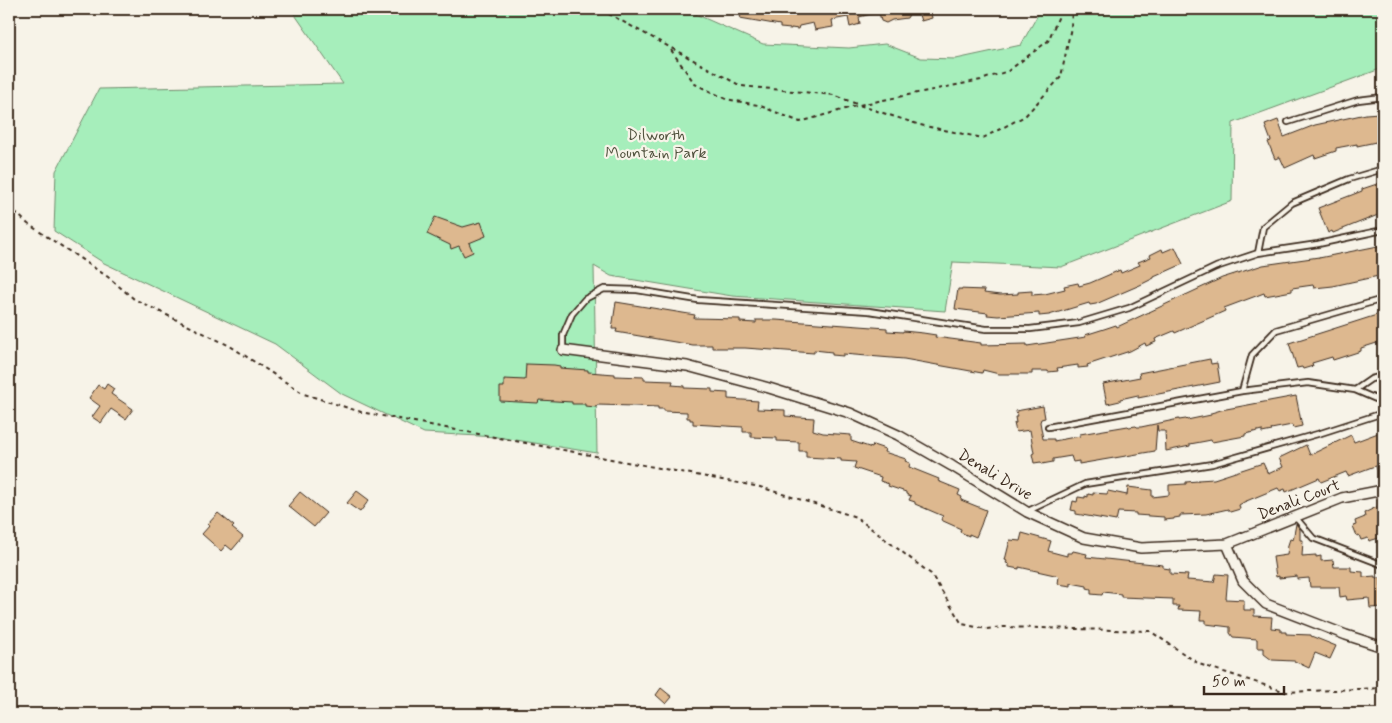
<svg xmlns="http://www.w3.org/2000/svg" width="1392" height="723" viewBox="0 0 1392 723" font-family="Mynerve,sans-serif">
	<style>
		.green { fill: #a6eebb; stroke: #708c6c }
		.building { fill: #ddb88f; stroke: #3b2a1e }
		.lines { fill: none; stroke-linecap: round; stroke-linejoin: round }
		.service-casing { stroke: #3b2a1e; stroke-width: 8 }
		.minor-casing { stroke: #3b2a1e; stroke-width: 12 }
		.path { stroke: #3b2a1e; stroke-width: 2; stroke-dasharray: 4 4; stroke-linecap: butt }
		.service { stroke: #f7f3e8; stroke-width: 4.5 }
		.minor { stroke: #f7f3e8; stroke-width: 9 }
		.labels { text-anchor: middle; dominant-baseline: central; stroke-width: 4.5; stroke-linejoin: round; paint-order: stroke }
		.park-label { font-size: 16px; fill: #50513d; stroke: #f7f3e8 }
		.street-label { font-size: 16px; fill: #3b2a1e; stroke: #f7f3e8 }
	</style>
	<rect width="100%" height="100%" fill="#f7f3e8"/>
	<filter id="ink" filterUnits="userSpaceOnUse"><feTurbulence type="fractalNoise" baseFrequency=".02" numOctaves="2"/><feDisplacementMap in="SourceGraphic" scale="10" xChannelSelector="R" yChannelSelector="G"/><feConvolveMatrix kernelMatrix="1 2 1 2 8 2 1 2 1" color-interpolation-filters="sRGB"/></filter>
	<g filter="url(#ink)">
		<!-- green -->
		<path class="green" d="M291,9H684L763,44L849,48L885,44L921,58L956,59L1021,45L1041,9H1383V68L1233,123L1232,201L1061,267L953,262L945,311L732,296L611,276L594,266L597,453L497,437L424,433L342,394L275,344L104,263L54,231L56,171L99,89L343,84Z"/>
		<!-- building -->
		<path class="building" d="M742,9H912L907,18L892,20L886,23L881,21L879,12L859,17L860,24L850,27L848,17L832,20L833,27L815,30L813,23L799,26L798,29L791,28V29L780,28V25L740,18Z
			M917,9H930L932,18L921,21Z
			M1379,113H1383V158H1379L1376,142L1357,146V144L1336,148V151L1315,158L1314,155L1285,168L1280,157L1275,159L1268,142L1271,141L1265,125L1278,120L1284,137L1315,125L1366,114Z
			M1383,182V213L1333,233L1332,231L1328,233L1318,208L1362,191V189Z
			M435,217L463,227L481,222L486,236L469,243L473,252L464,256L459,246L451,249L450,245L427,234Z
			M1383,245V275L1333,286L1314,288L1313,285L1292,288V291L1265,296L1264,293L1224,308L1225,311L1175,333L1174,331L1155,339L1156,342L1146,346L1145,343L1130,351L1087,365L1088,367L1078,368V365L1057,368L1058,371L1048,372V371H1032V374H999L983,370L982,373L904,359L843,354V356L832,355V352L814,350V353L745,348H712V345H693L663,340L616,332L617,329H612L616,302L695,315L694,318L740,319V322L756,323V320H776L887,328V331L903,332V331L923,333L936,335L935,337L981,343V345L1027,344V346L1086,337L1085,335L1104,329L1116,325L1117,327L1222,278L1263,265L1319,257V258Z
			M1175,247L1183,264L1154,277V278L1140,285L1096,304L1090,305L1089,303L1049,315L1039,316V313L998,316L987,315L988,313L955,309L958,289L985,290L984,293L1000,295L1018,294V292L1032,291V295L1045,294L1065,289L1064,286L1078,283L1079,286L1090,283L1120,270L1121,273L1140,265L1138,262L1151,257L1150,255L1162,249L1163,252Z
			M1383,313V341L1361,348V351L1333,360L1332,357L1312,363L1313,366L1303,369L1302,367L1297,368L1289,343Z
			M1210,359L1211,364L1217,363L1220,382L1138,398V395L1120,399V401L1107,404L1103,384L1140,377L1139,373Z
			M526,364L554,365L560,366V368L588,370V372L615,374V376L644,377V380L673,381L672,385L684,386V388L712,389V392L728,393V399L758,401L757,409L785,410V416L814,418L813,430L823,433L851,435V441L872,448L873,445L885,449L884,452L906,459L905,461L910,463L909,467L939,479L938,481L960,490L958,495L962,497L961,500L986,510L981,525L976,537L969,534V536L960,532L961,529L941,520L943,516L915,504V502L909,500L911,496L906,494V492L888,486L889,484L880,481L881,477L854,468L856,462L841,461V459L806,457V451H799V442L777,441V438L751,437V432H743V427L693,424V420H690V418H687V412L664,411V409H658V407L635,406L597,405L596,407L585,406V404H572V402L539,400L538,403L500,401V387H504V379L525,380Z
			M107,384L114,389L111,394L133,409L126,419L111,409L101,423L92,417L100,406L89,398L98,385L104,389Z
			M1296,396L1302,426L1293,428L1292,425L1271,429L1272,431L1262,433V430L1245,434V436L1212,442L1211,440L1206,441L1190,444V446L1166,451L1165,431H1158L1157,425L1155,451L1079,464V461L1073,462L1071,456L1053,459V462L1042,464L1041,462L1034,463L1032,454L1034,453L1030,430L1016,432L1014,423H1016L1015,417H1017L1016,411L1043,406L1045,418L1041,419L1040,422L1043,439H1054V441L1080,436V434L1128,426L1129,427L1136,426L1137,427H1141L1179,419V420L1186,419L1187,420L1211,415V413L1221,410Z
			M1378,433L1380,438L1383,436V483H1382L1376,466L1372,467L1348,476L1346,472L1321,482L1319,478L1286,492L1285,489L1280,491L1278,488L1244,502L1239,505L1240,509L1230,512L1228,509L1206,514L1180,515V517L1174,518V519L1164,520V517L1136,515V513L1118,512L1116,521L1076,514V511L1071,510L1073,501L1077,502L1078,497L1085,498V496L1088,497V494L1093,495V493L1107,494L1108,491L1127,495L1128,487L1152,490V497L1169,495V485L1186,484V482L1198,481V480L1214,479L1263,463L1268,474L1283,467L1279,458L1306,445L1310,455L1351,435L1354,442Z
			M357,491L369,500L360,512L347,503Z
			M300,492L326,513L314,527L288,506Z
			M1379,506V508L1383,506V520L1380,521L1383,531L1378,532L1379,538L1369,541L1368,538L1361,540L1359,535L1357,536L1353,526L1356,525L1355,521L1365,517L1364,513Z
			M218,513L234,526L232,528L243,537L232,550L226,545L221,551L202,534L210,525L208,524Z
			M1296,524L1300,529V540H1303L1302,556L1316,555V557L1321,556V561L1333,560L1334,567H1351V571L1363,572V577L1375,576V578H1381V587L1383,586V607L1370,608L1369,598L1347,600L1346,596L1340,597L1339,587H1310L1309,578L1297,579V576L1279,578V576L1276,577L1273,557L1287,555L1288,545L1290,539L1293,540Z
			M1022,533L1051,541L1048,551L1067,556V553H1072L1073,551L1087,554L1086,557L1163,565V568L1170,569V574L1188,575L1187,580L1214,582L1216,574L1228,575L1226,599L1244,600V610H1254V616L1272,617L1271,628L1281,629V632H1286V634L1311,635V636L1336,646L1330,659L1315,653L1309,668L1294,661L1272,660L1264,654V648H1257V639L1233,637L1230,633V627L1206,624V620H1200L1201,611L1178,610L1179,606H1173V599L1121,597V594L1103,592L1102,595L1091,594V589L1087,588V586L1071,583V586L1058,584L1059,576L1019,567V569L1009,567V564L1006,563L1007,561L1005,560L1010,540L1020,541Z
			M661,688L672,697L666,704L656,695Z"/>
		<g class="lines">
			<defs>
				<path id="service" d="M1288,122L1358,100L1383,97
					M1258,253L1318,244L1383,230
					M563,350V335L572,314L585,299L604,289L637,290L698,300L869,311L986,329H1030L1079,323L1129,308L1216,267L1258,253L1263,227L1292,203L1349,179L1383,169
					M1355,390L1371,379L1383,376
					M1242,391L1252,355L1276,330L1383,299
					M1048,427L1242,391L1308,383L1355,390L1383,402
					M1028,511L1085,484L1212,464L1321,433L1383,413
					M1296,518L1313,538L1383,565"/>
				<path id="minor" d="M563,350L687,366L769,388L850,413L898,435L952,466L1027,512L1084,538L1141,548L1227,544L1243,581L1266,604L1346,635L1383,647
					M1227,544L1342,498L1383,490"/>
			</defs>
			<!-- service casing -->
			<use href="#service" class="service-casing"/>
			<!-- minor casing -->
			<use href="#minor" class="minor-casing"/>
			<!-- path -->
			<path class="path" d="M602,9L609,14L741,86L834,95L859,105L981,80L1008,71L1048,41L1062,9
				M671,50L695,84L726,99L758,105L800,122L859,105L920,125L983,138L1025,116L1061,77L1071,27L1072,9
				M9,206L28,224L108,277L134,299L230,346L304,394L361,412L760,487L856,517L931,574L962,624L986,629L1003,627L1150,631L1199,664L1286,692L1383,688"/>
			<!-- service -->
			<use href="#service" class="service"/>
			<!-- minor -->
			<use href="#minor" class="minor"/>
		</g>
	</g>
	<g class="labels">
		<!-- park labels -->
		<g class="park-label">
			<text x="656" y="135">Dilworth<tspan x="656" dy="18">Mountain Park</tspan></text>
		</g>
		<!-- street labels -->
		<g class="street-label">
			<text transform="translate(995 475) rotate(31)">Denali Drive</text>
			<text transform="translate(1299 500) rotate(-21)">Denali Court</text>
		</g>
	</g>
	<!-- margin -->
	<rect width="1392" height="723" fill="none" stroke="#f7f3e8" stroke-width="30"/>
	<rect x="15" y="15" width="1362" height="693" fill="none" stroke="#3b2a1e" stroke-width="2" filter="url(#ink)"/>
	<!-- scale -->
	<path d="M1204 686v8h80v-8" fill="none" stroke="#3b2a1e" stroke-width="2.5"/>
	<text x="1212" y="686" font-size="15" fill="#3b2a1e" stroke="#f7f3e8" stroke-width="4" paint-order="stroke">50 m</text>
</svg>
